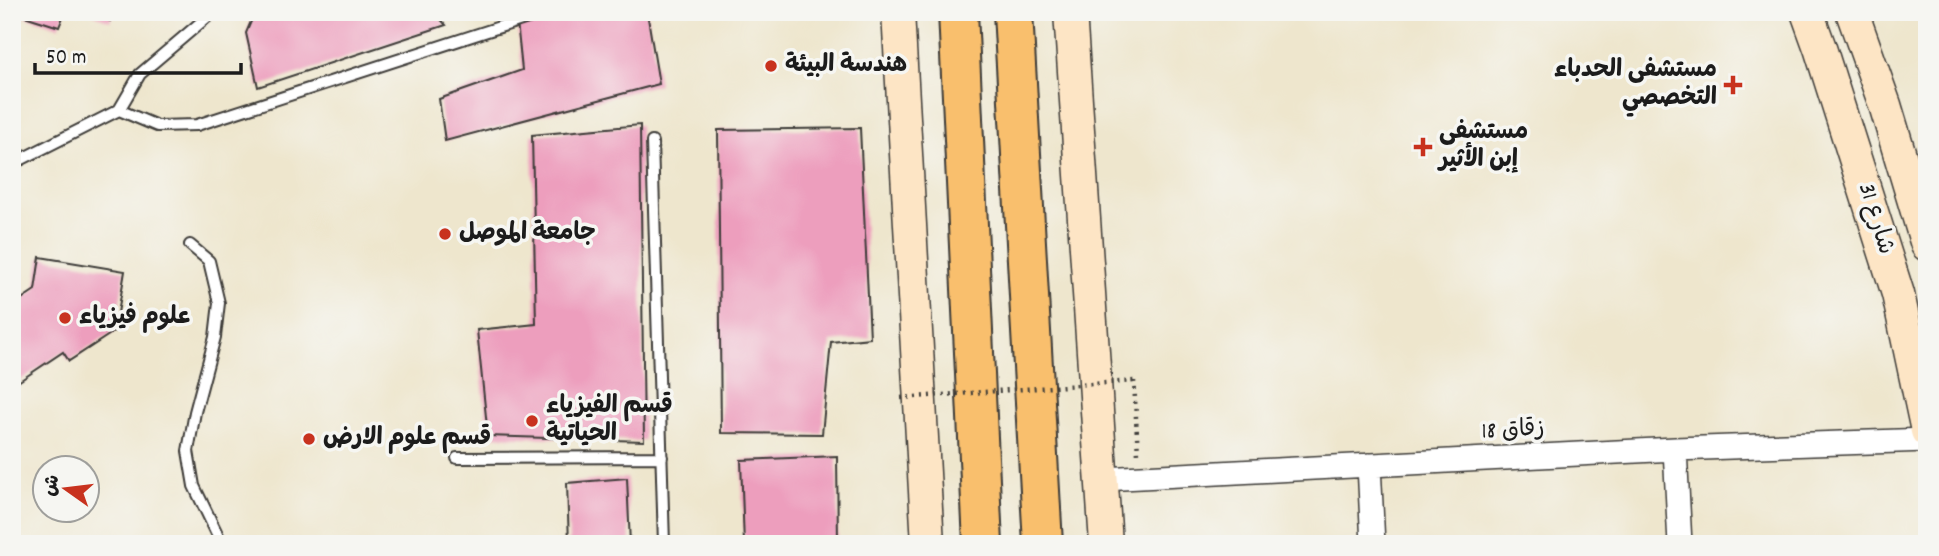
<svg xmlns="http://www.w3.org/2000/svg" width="1939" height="556" viewBox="0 0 1939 556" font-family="Dekko,'Playpen Sans Arabic',sans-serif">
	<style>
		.building { fill: #ed9ebd }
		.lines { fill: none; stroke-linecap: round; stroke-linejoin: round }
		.lane-casing { stroke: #3c3a37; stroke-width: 14 }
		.street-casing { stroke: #3c3a37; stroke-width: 26 }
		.secondary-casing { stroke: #3c3a37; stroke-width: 35 }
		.highway-casing { stroke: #3c3a37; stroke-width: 42 }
		.path { stroke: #3c3a37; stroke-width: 4.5; stroke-dasharray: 2 5; stroke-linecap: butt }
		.lane { stroke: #fff; stroke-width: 10 }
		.street { stroke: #fff; stroke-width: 23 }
		.secondary { stroke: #fde5c5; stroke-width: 32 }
		.highway { stroke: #f9bf6d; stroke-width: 38 }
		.path-bridge { stroke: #3c3a37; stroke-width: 4.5; stroke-dasharray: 2 5; stroke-linecap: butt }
		.poi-dot { fill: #c8321e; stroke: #f6f6f2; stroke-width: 2.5 }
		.labels { text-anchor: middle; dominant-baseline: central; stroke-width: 7; stroke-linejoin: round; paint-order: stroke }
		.poi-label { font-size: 24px; font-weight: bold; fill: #1c1c1c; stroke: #f6f6f2; text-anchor: start }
		.street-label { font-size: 24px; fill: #1c1c1c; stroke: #f6f6f2 }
	</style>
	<rect width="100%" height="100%" fill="#f6f6f2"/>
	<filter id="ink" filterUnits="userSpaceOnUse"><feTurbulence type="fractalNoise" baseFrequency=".0143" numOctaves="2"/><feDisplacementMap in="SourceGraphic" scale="14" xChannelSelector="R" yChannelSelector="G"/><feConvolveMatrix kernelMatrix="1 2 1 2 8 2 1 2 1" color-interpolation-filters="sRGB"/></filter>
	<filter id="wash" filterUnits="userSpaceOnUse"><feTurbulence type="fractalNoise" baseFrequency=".00686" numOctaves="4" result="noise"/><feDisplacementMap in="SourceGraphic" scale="28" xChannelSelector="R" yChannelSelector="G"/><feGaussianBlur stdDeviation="1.57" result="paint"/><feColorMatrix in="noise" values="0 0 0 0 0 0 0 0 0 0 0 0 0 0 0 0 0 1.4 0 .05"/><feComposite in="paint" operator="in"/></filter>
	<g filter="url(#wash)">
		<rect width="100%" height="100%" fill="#eee6cd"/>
		<g id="blocks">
			<!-- building -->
			<path class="building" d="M12,12H65L59,27Z
				M88,12H113L110,21Z
				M255,12H434L446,25L258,87L246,33Z
				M516,12H647L659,84L445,141L439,99L522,70Z
				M640,125L644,441L488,436L477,330L536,324L532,135Z
				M860,128L870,338L831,342L822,434L721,433L718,130Z
				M40,257L125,271L115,331L69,361L63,352L12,386V301L14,304L35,290Z
				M837,456L838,544H744L741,460Z
				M627,478L630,544H569L567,483Z"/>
		</g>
	</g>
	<g filter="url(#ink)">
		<use href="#blocks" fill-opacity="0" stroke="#3c3a37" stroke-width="2"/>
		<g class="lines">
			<defs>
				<path id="lane" d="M119,110L157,126L197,125L546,12
					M652,142L664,544
					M12,164L119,110L140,74L213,12
					M190,245L209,261L219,303L215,337L195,412L188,451L194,486L222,544
					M457,458L662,457"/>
				<path id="street" d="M1675,449L1680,544
					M1369,465L1373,544
					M1103,479L1675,449L1927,440"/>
				<path id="secondary" d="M898,12L928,544
					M1070,12L1106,544
					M1807,12L1820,48L1898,294L1927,431
					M1852,12L1885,105L1927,245"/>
				<path id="highway" d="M958,12L983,544
					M1013,12L1043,544"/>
			</defs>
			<!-- lane casing -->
			<use href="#lane" class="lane-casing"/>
			<!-- street casing -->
			<use href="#street" class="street-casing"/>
			<!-- secondary casing -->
			<use href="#secondary" class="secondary-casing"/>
			<!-- highway casing -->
			<use href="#highway" class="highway-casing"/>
			<!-- path -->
			<path class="path" d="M1134,381L1138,454"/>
			<!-- lane -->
			<use href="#lane" class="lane"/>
			<!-- street -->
			<use href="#street" class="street"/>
			<!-- secondary -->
			<use href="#secondary" class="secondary"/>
			<!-- highway -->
			<use href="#highway" class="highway"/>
			<!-- path-bridge -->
			<path class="path-bridge" d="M901,398L1134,381"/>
		</g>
	</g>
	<!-- markers -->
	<g class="poi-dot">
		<circle cx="771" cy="66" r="7"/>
		<path d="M1729.5 74.5h7v7h7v7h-7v7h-7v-7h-7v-7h7z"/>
		<path d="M1419.5 136.5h7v7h7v7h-7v7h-7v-7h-7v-7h7z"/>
		<circle cx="445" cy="234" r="7"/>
		<circle cx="65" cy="318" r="7"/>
		<circle cx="532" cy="421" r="7"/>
		<circle cx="309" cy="439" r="7"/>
	</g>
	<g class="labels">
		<!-- poi labels -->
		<g class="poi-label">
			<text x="785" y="66">هندسة البيئة</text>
			<text x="1717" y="71" text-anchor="end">مستشفى الحدباء<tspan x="1717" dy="28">التخصصي</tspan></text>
			<text x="1439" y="133">مستشفى<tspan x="1439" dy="28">إبن الأثير</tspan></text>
			<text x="459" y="234">جامعة الموصل</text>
			<text x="79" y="318">علوم فيزياء</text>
			<text x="546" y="407">قسم الفيزياء<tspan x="546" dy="28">الحياتية</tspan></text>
			<text x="323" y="439">قسم علوم الارض</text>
		</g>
		<!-- street labels -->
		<g class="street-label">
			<text transform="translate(1875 219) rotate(73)">شارع 31</text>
			<text transform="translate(1513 431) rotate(-3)">زقاق 18</text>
		</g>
	</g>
	<!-- margin -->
	<rect width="1939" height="556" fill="none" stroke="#f6f6f2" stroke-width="42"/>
	<!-- north arrow -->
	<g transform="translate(66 489) rotate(284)"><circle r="33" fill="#f6f6f2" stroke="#9f9f9c" stroke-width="2"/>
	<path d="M0-5L12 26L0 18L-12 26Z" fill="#c8321e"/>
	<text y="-10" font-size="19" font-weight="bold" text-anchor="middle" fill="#1c1c1c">ش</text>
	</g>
	<!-- scale -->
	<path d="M35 63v10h206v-10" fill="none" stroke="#1c1c1c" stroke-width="3.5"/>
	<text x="46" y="63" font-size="21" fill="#1c1c1c" stroke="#f6f6f2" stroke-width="5" paint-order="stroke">50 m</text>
</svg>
